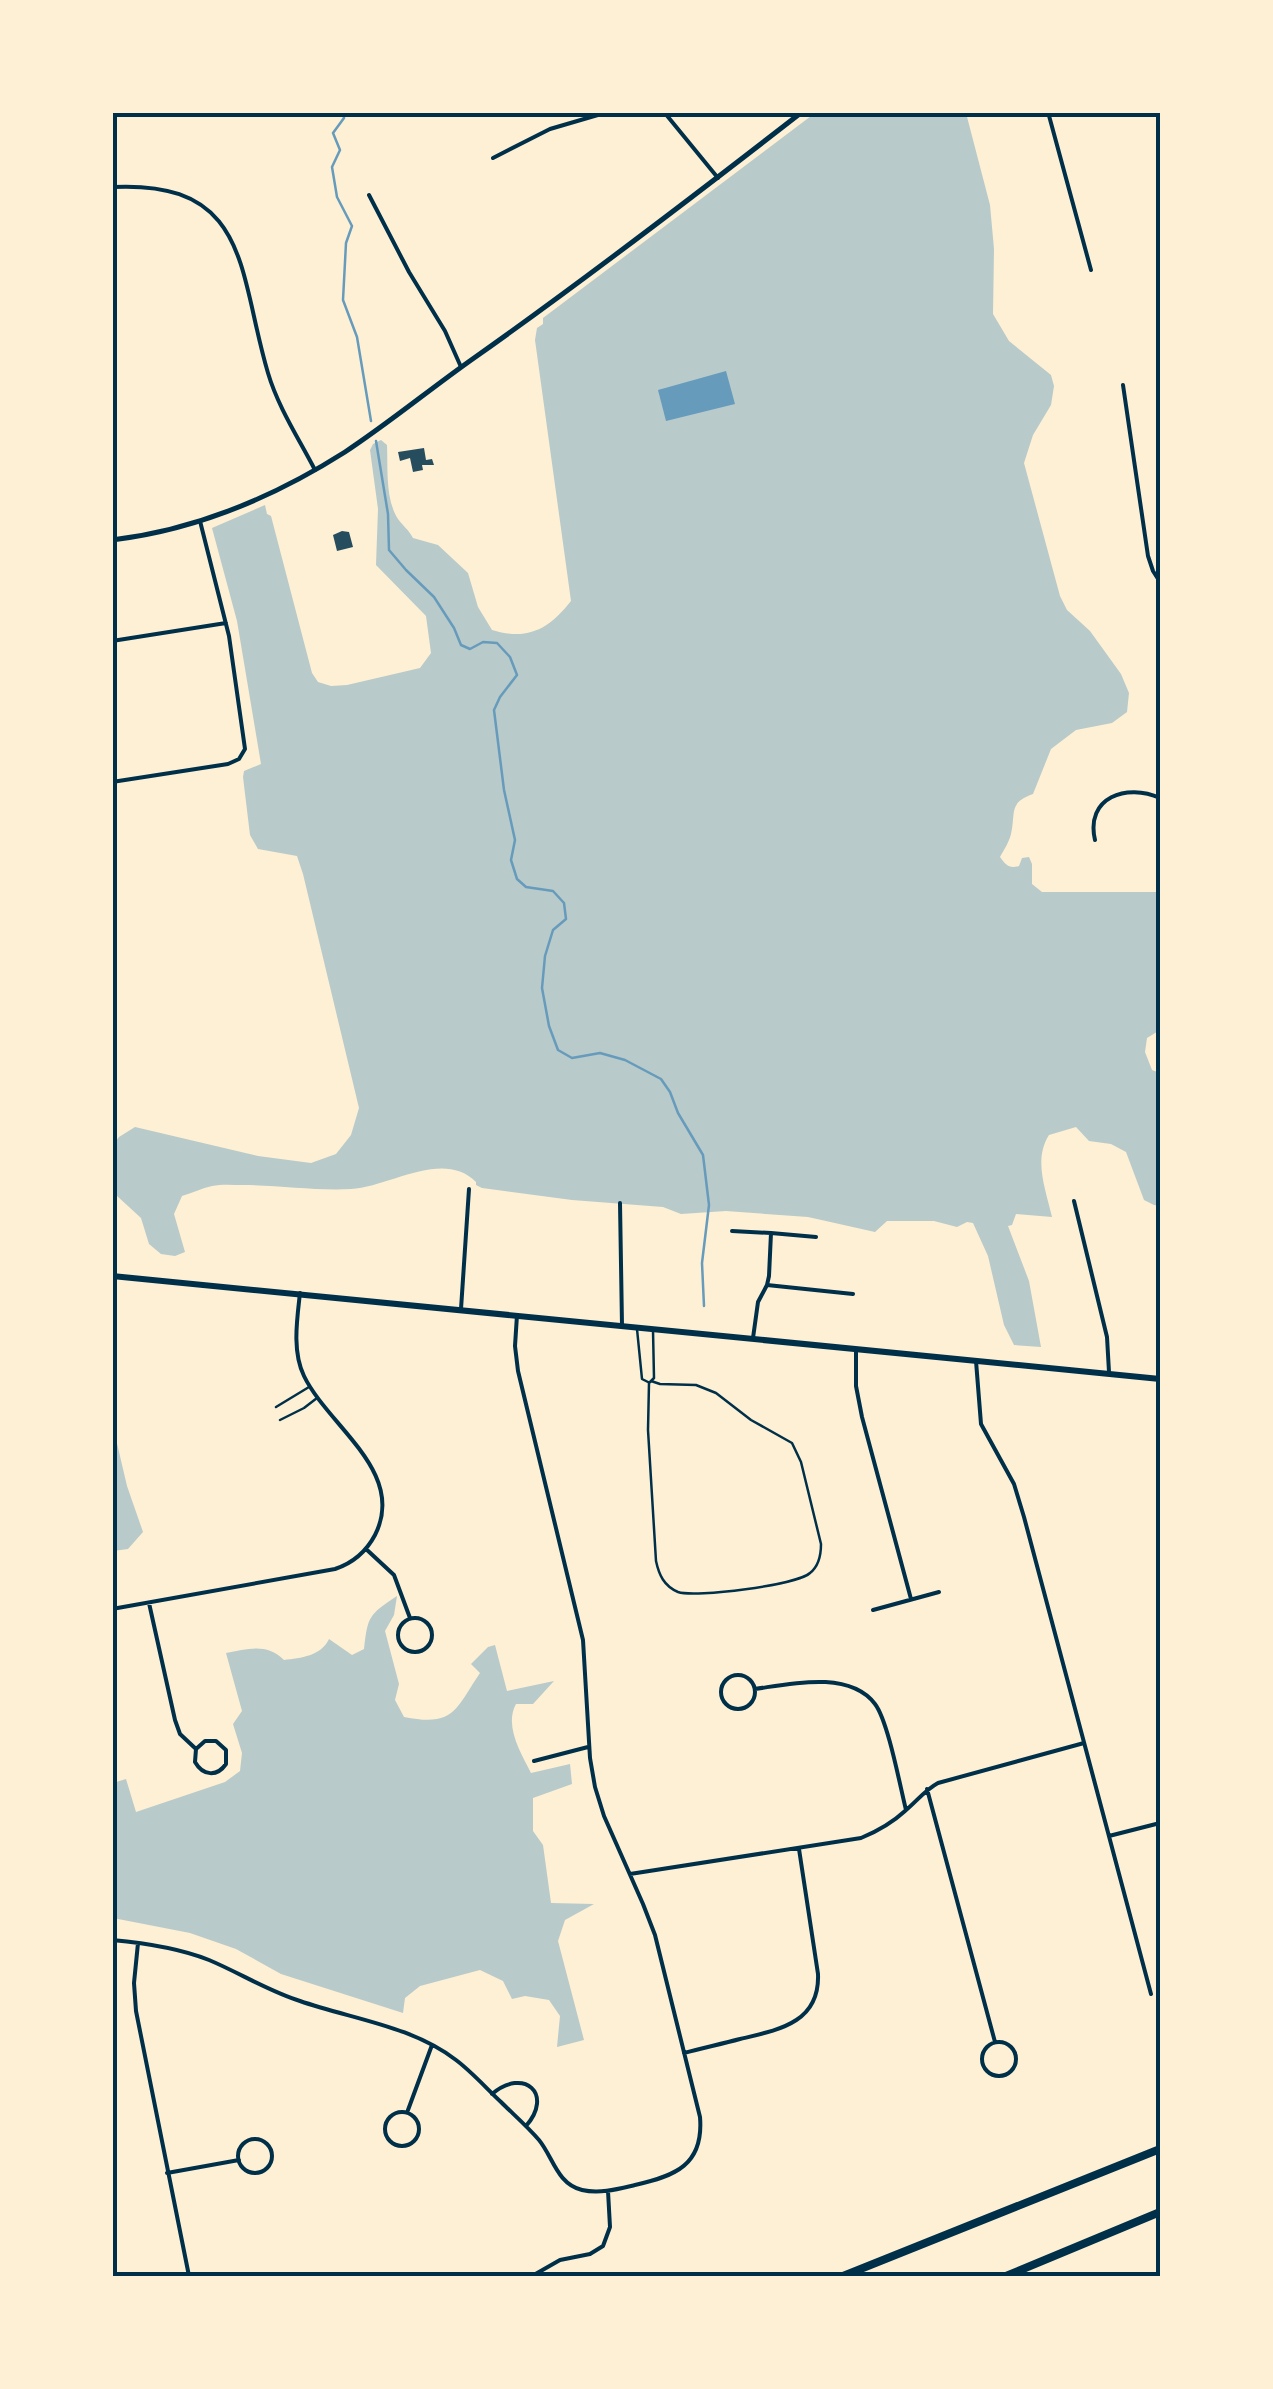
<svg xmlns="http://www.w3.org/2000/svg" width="1273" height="2389" viewBox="0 0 1273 2389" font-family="Ubuntu,sans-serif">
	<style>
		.green { fill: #b9caca }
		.water { fill: #669bbc }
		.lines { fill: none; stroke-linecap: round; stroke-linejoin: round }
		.stream { stroke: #669bbc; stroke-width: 2.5 }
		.building { fill: #264d5e }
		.service { stroke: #003049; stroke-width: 2.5 }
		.minor { stroke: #003049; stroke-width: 4 }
		.tertiary { stroke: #003049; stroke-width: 5 }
		.primary { stroke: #003049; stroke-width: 6 }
		.motorway { stroke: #003049; stroke-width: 8 }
		.neatline { fill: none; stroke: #003049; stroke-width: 4 }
	</style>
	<rect width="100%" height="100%" fill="#fdf0d5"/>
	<!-- green -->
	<path class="green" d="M815,113H966L990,205L994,249L993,314L1009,341L1051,375L1054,386L1051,405L1033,435L1024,463L1060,596L1067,610L1090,631L1121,674L1129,693L1127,712L1112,723L1076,730L1051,749L1033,794C1008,803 1016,812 1011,834C1009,842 1004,850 1000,857C1006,865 1009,869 1019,866L1022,858L1029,857L1032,864V884L1042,892H1160V1030L1147,1038L1145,1052L1152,1070L1160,1073V1206L1154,1205L1144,1200L1126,1152L1111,1144L1089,1141L1076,1127L1049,1135C1033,1160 1046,1190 1052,1217L1016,1214L1012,1225L1008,1226L1029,1281L1041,1347L1014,1345L1004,1325L988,1256L973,1223L967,1222L957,1227L934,1221H887L875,1232L808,1217L726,1211L681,1214L663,1207L572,1200L482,1188L476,1185V1182C443,1149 390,1187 351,1189C316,1191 279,1185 243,1185C233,1185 221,1184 212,1186C202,1188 192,1193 182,1196L174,1214L185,1252L175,1256L161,1254L149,1244L141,1218L116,1195H113V1145L119,1137L135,1127L258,1156L311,1163L336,1154L351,1135L359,1108L303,874L297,856L258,849L250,835L243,777L244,771L261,764L237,621L212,528L265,505L267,514L271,516L312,673L318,682L331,686L347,685L420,668L431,653L426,616L376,565L378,509L370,450L373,444L381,440L387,445C388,468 385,499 398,519C403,526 409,530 413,538L438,545L468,573L478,607L492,630C528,641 549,629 571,601L535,340L537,328L543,324V318Z
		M112,1422L127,1486L143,1532L128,1549L113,1551Z
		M397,1596L394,1615L385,1631L399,1684L395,1700L404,1717C454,1727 455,1710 480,1673L471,1664L488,1647L495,1645L507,1691L554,1681L533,1704H516C504,1726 521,1753 531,1773L570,1764L572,1784L533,1798V1831L543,1845L551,1903L594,1904L565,1920L558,1941L584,2040L557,2047L560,2016L549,2000L525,1996L512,1999L503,1981L480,1970L420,1986L405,1998L403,2013L281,1974L236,1949L190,1933L113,1918V1783L126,1779L136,1812L225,1782L240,1771L242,1753L233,1724L242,1711L226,1653C248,1649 267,1643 284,1660C301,1658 321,1656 329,1639L352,1655L364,1649C368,1615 369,1615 397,1596Z"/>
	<!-- water -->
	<path class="water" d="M726,371L735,404L666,421L658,390Z"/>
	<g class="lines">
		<!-- stream -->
		<path class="stream" d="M343,112L344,118L333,133L340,150L332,167L337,197L352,226L346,243L343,300L357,337L371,421
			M376,441L388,514L389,550L406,570L434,597L454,628L461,645L470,649L483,642L497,643L510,657L517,675L500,697L494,710L504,790L515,840L511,860L517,879L526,887L553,891L564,903L566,919L553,930L545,956L542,988L549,1026L558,1050L572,1058L600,1053L625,1060L661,1079L670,1092L678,1113L703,1155L709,1205L702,1263L704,1306"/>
	</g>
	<!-- building -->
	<path class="building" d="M424,448L426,460L432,459L434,465H422L423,470L413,472L410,458L400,461L398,452Z
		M342,531L349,532L353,547L337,551L333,535Z"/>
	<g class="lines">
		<!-- service -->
		<path class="service" d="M637,1329L642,1379L648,1382
			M651,1381L660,1384L696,1385L716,1393L751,1420L792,1443L801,1462L821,1544C821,1555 819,1566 810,1573C797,1585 695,1598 678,1592C664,1586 659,1575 656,1561L648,1430L649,1383L654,1378L653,1330
			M276,1407L309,1387
			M280,1420L304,1408L317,1398"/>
		<!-- minor -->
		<path class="minor" d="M664,112L718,178
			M1048,112L1091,270
			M493,158L550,129L608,112
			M112,187C251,180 238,273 268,373C278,407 299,439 315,470
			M369,195L409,272L445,331L461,367
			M1123,385L1148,556L1153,571L1160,582
			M112,641L226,623
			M112,782L228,764L239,759L245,749L229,636L200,521
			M1095,840C1085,797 1127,783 1160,798
			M1074,1201L1107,1337L1109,1372
			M620,1203L622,1325
			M732,1231L771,1233
			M767,1285L853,1294
			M461,1309L469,1189
			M753,1338L758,1302L767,1285L769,1276L771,1233L816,1237
			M856,1349V1386L862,1417L911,1599
			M976,1361L981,1424L1014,1484L1024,1517L1151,1994
			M366,1549L394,1575L410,1618
			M149,1603L175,1720L180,1734L196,1749L195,1762C203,1776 217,1777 226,1764V1750L216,1741H205L196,1749
			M112,1609L335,1569C353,1563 366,1552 375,1535C407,1472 328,1426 304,1376C292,1351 297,1320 300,1293
			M873,1610L939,1592
			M398 1635a17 17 0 1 1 34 0a17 17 0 1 1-34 0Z
			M721 1692a17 17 0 1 1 34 0a17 17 0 1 1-34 0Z
			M755,1689C790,1684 849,1670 875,1704C888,1721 900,1786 906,1810
			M534,1761L588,1747
			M927,1789L995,2042
			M1109,1836L1160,1823
			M630,1874L861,1838C878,1831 892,1823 905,1811C917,1801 925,1790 938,1783L1084,1743
			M112,1940C145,1943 179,1948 209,1960C240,1973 268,1991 300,2001C352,2019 412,2026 456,2060C472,2072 486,2088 501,2102C513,2114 527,2126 539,2140C553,2157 557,2184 582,2190C600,2194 618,2189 635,2185C675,2176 704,2165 700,2117L655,1935L643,1904L604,1816L595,1787L590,1758L583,1640L518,1371L515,1346L517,1315
			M138,1943L134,1983L136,2011L189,2276
			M982 2059a17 17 0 1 1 34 0a17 17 0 1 1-34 0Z
			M684,2053C703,2048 721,2044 740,2039C778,2030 820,2023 818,1974L799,1849
			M492,2094C524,2067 554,2094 526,2126
			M408,2110L432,2045
			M385 2129a17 17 0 1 1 34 0a17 17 0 1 1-34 0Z
			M238 2156a17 17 0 1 1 34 0a17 17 0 1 1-34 0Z
			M167,2173L239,2160
			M333,2276L340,2275L348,2276
			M490,2276H502
			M532,2276L560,2260L590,2254L603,2246L610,2227L608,2191"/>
		<!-- tertiary -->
		<path class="tertiary" d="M112,540C196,530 274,497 345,452C389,423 430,389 474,358C586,279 694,196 802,112"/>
		<!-- primary -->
		<path class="primary" d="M112,1276L1160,1379"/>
		<!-- motorway -->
		<path class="motorway" d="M843,2276L1160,2149
			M1006,2276L1160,2212"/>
	</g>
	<!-- border -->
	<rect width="1273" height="2389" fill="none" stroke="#fdf0d5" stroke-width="230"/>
	<rect x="115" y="115" width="1043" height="2159" class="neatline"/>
</svg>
